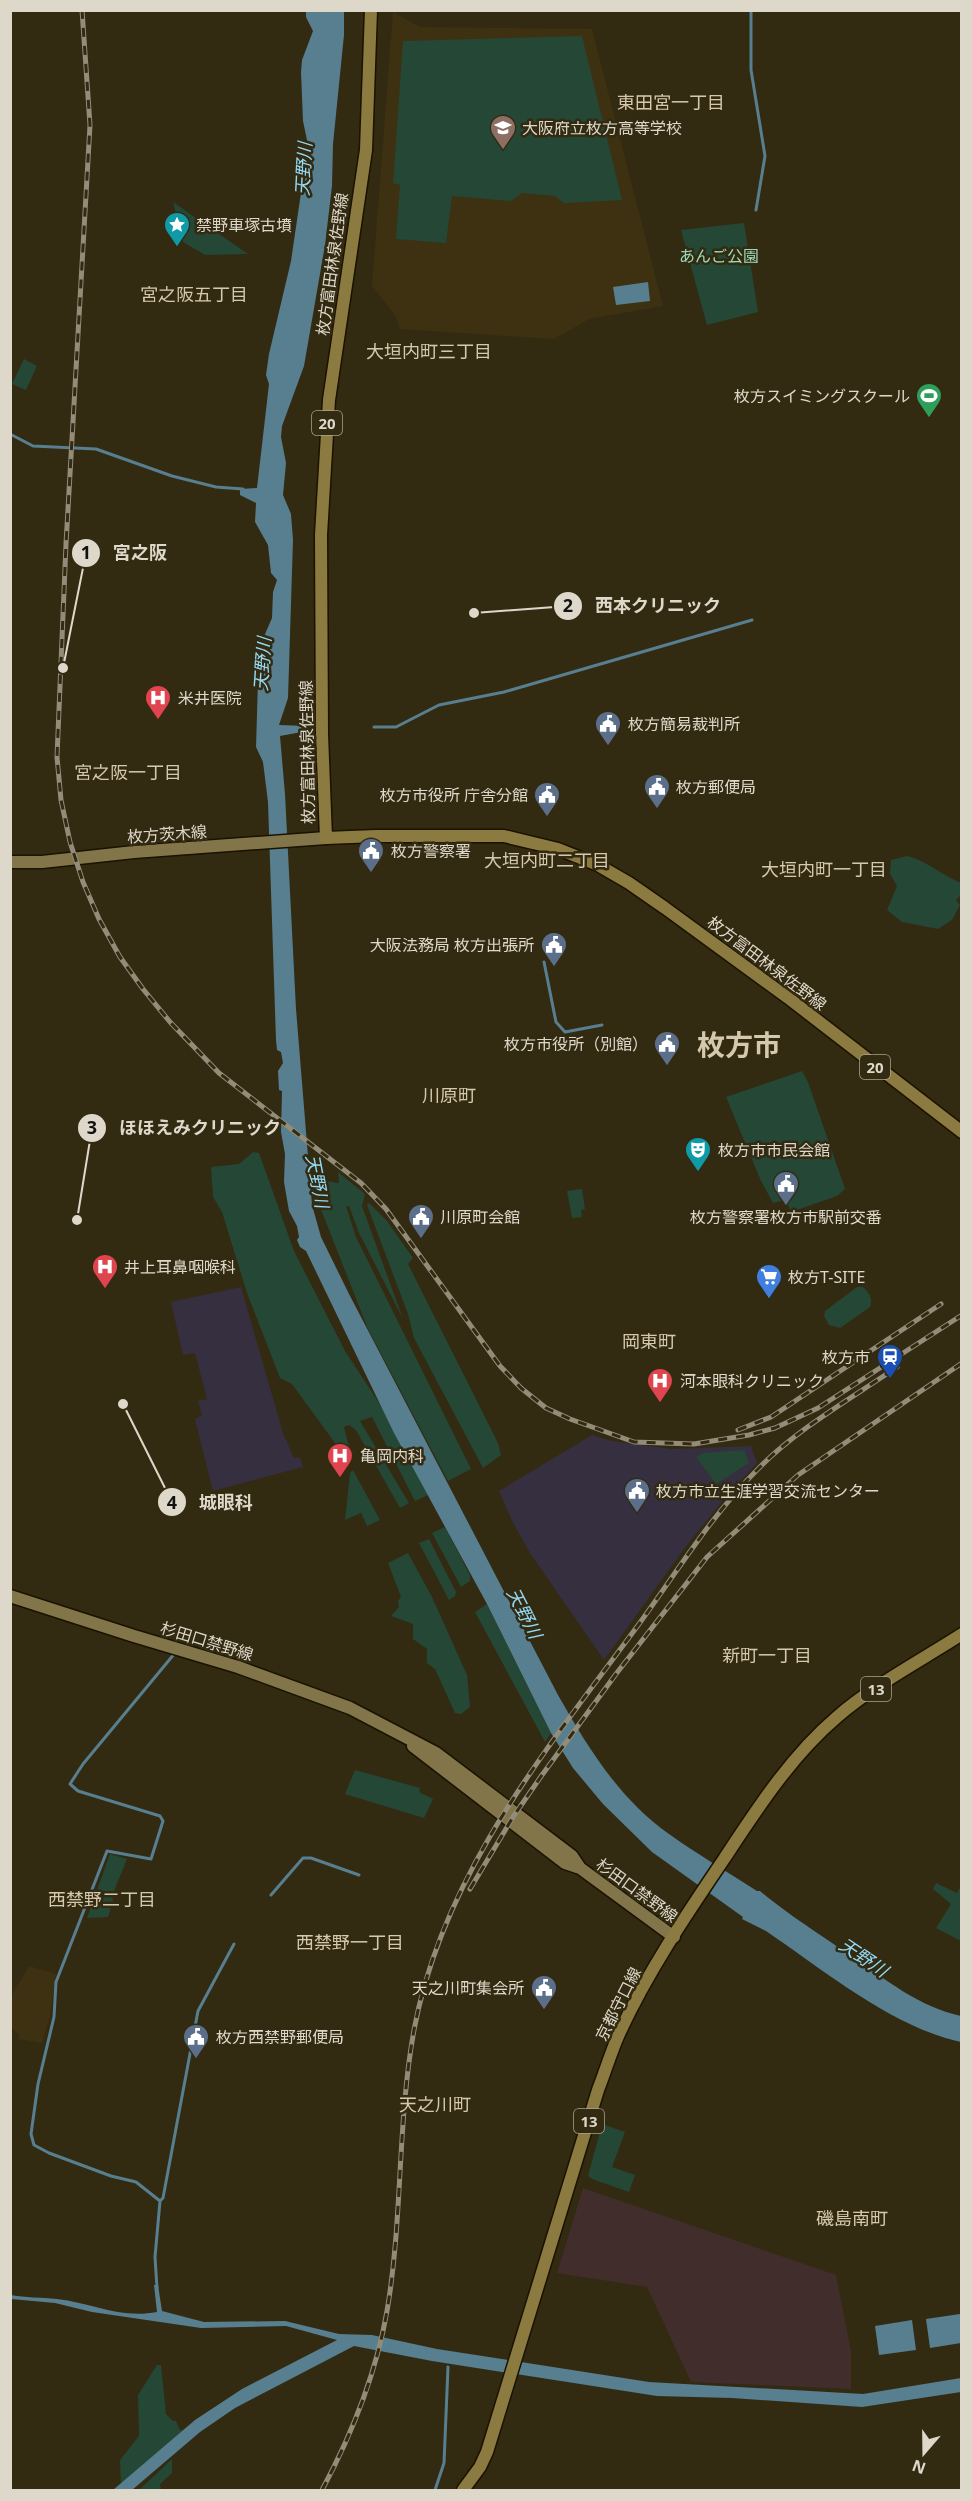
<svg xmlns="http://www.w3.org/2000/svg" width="972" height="2501" viewBox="0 0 972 2501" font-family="'Noto Sans','Noto Sans JP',sans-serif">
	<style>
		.commercial { fill: #352f40 }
		.industrial { fill: #412d2b }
		.built { fill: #3d3111 }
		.green { fill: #254735 }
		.water { fill: #577f8f }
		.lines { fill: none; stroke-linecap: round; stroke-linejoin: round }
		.stream { stroke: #577f8f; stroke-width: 3 }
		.secondary-casing { stroke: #1b1200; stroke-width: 15 }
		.primary-casing { stroke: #1b1200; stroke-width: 15 }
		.secondary { stroke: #82754a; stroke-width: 12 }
		.primary { stroke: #8c7b40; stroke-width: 12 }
		.rail-casing { stroke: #938c79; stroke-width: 5 }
		.rail { stroke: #332a12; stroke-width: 3; stroke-dasharray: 9; stroke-linecap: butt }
		.labels { text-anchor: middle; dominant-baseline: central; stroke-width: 5; stroke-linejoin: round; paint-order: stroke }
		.shield { fill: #332a12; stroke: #aba493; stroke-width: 1.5 }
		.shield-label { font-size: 15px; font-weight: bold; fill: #ded8ca }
		.poi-label { font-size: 16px; fill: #ded8ca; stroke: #332a12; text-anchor: start }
		.park-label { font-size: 16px; fill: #9cdcb9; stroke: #332a12 }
		.street-label { font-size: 16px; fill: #ded8ca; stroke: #332a12 }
		.neighbourhood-label { font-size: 18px; fill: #d5c9ad; stroke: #332a12 }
		.water-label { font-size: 18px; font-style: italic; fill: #93daf5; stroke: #332a12 }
		.town-label { font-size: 28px; font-weight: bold; fill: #d5c9ad; stroke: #332a12 }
		.leader { fill: none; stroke: #ded8ca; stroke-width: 2 }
		.callout-dot { fill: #ded8ca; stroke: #332a12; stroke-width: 2 }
		.mark-label { font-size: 18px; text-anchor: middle; font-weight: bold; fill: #111 }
		.callout-label { font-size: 18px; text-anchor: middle; font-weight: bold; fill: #ded8ca; stroke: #332a12; stroke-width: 5; stroke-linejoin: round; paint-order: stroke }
	</style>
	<rect width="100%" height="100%" fill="#332a12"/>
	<!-- commercial -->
	<path class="commercial" d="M241,1287L283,1433L294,1458L300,1457L303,1467L213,1491L195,1419L202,1415L198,1401L207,1399L195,1353L183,1355L171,1302Z
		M592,1435L612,1441L671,1449L751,1446L757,1463L726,1497L687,1545L604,1660L532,1556L513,1523L499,1491Z"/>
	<!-- industrial -->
	<path class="industrial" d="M583,2188L836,2275L851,2351V2389L691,2382L647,2287L557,2273Z"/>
	<!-- built -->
	<path class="built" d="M393,12L420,27L592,29L663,306L589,319L554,339L400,329L395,315L372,286Z
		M29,1966L56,1974L50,2017L42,2043L19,2039V2034L11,2028V1997Z"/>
	<!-- green -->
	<path class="green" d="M582,36L622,200L564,203L555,196L522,193L511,201L452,196L446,243L396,239L400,185L393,183L403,41Z
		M173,202L248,254L205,255L183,242Z
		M744,223L758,312L707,325L681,230Z
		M24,359L37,366L26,390L12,384Z
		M907,856C928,861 941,875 961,883V895L956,900L960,905L952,920L938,929L902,922L887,910L897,886L890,874L891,860Z
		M802,1071L808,1082L845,1189L837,1196L791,1212L786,1200L773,1203L761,1181L726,1097Z
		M253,1152L259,1153L294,1251L345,1351L385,1412L428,1495L415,1501L372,1417L360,1421L409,1503L400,1508L356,1430L349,1425L344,1427L348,1443L354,1454L346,1458L292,1384L280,1378L247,1293L222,1212L213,1197L211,1167L239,1164Z
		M338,1172L365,1194L362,1206L403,1319L359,1233L349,1206H346L356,1237L471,1469L448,1481L368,1329L309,1179L339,1183Z
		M582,1189L585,1209L581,1210L582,1217L572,1218L567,1191Z
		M369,1203L387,1221L413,1258L408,1264L498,1443L501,1455L483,1468L414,1338L408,1314L367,1205Z
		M857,1287H863C870,1294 873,1298 870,1307L840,1328L829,1325L824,1316L825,1311Z
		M744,1450L749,1463L716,1484L696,1457L703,1453Z
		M353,1470L380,1520L367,1526L361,1513L345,1520L350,1473Z
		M445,1527L470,1575V1581L461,1587L432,1533Z
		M429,1539L456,1592L455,1596L449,1600L419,1543Z
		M408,1553L432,1597L467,1675L470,1707L461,1714L455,1713L435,1669L427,1663V1649L413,1639V1624L391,1616L399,1607L398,1601L401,1597L388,1563Z
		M487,1604L551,1733L545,1742L475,1612Z
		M355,1770L420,1788L419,1792L433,1799L424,1818L345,1794Z
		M110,1854L127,1859L112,1896L113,1900L108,1917L87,1918Z
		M936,1883L957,1893L961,1886V1941L936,1928L951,1904L933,1889Z
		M602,2124L625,2132L612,2167L635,2175L629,2192L592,2179L588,2176Z
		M157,2365H161L166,2414L173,2421H176L180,2430H184L121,2486L120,2460L139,2436L138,2395Z
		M172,2459V2473L160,2484L161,2490H139Z"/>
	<!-- water -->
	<path class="water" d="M306,11H344V35L333,144L332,186L325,245L304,366L282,426L281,437L286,463L283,495L291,514L293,540L288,698L279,725L307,726V731L280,736L285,794L296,1009L312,1205L321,1237L349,1294L558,1695C587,1746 619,1799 669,1834C697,1854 728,1872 757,1891H760C788,1914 819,1934 850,1955C885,1979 919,2007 961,2016V2042C892,2027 825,1971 766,1931L742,1919L743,1917L652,1852L603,1804L573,1768L551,1733L487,1604L394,1433L306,1251L300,1247L297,1240L299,1237L297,1226L289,1211L284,1182L285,1154L281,1132L282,1091L279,1090L278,1071L283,1063L281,1052L277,1050L276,1040L268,802L263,762L256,747L259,648L272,618L273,592L277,580L271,573L268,545L255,522L256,503L240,495V489L257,488L269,384L266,375L269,354L291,261L308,145L303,121L301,72L302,60L313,31L306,17Z
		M648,282L650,301L616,305L613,287Z
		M154,2285H158L162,2311L204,2322L285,2321L339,2334L372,2335L437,2349L649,2382L863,2394L961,2378V2392L862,2407L732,2398L657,2396L432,2361L354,2346L235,2408L200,2432L132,2490H113L195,2420L242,2389L337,2340L286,2326L201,2328L92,2312L55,2303L11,2299V2295C26,2298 41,2297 57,2299C92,2303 120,2319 157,2312Z
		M960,2314L961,2343L930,2348L926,2319Z
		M912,2320L916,2350L879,2355L875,2326Z"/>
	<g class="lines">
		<!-- stream -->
		<path class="stream" d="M751,10V70L765,156L756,210
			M10,434L33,446L96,449L172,476L216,487L243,489
			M374,727H396L439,705L504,692L752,620
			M544,962L556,1022L565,1032L602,1025
			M271,1895L303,1858H311L359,1875
			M160,2201L163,2198L198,2011L234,1944
			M157,2288L155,2257L160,2201L136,2182L111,2176L49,2153L34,2145L31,2134L38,2084L54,2017L56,1982L107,1851L151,1859L163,1821L160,1816L78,1791L70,1784L83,1764L175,1653
			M435,2490L444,2463L448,2367"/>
		<defs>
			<path id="secondary" d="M10,862H42L134,852L326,838
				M10,1596L134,1636L238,1667L350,1708L436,1753L572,1856L580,1868L674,1937
				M413,1746L565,1863L580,1868"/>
			<path id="primary" d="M371,10L366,150L329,400L321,535L322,734L326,838L376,836H504L558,849L598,865L629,883L665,908L791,1000L962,1132
				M463,2490L480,2467L487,2452L598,2090C605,2072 611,2052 619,2034C647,1973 686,1915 724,1859C757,1809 791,1756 837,1717C874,1685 920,1661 962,1634"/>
		</defs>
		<!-- secondary casing -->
		<use href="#secondary" class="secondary-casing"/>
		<!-- primary casing -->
		<use href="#primary" class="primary-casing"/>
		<!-- secondary -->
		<use href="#secondary" class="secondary"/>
		<!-- primary -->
		<use href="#primary" class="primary"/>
		<defs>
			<path id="rail" d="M82,10L90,125L66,544L57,757L61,800L70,842L83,882L99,919L120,957L143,989L170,1022L219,1073L361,1183L386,1209L500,1366L521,1388L546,1408L570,1419L634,1442L694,1444L749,1435L775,1428L818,1408L962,1315
				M738,1430L771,1417L941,1304
				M470,1889L513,1817L542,1775L616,1674L707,1557L798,1475L962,1363
				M322,2490C352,2434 376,2374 387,2311C403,2218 397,2123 414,2030C443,1873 547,1749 639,1624C677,1572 712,1514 759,1468C797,1429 852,1398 897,1367"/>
		</defs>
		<!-- rail casing -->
		<use href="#rail" class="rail-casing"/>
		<!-- rail -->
		<use href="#rail" class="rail"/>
	</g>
	<!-- icons -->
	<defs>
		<symbol id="school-pin" viewBox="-11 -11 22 30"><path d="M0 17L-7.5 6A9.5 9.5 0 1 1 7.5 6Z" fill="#8d6e63" stroke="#332a12"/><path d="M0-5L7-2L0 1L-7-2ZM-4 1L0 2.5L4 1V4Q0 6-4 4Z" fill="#fff"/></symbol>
		<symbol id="sight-pin" viewBox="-11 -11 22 30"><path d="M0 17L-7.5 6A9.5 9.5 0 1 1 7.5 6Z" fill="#0f9aa8" stroke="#332a12"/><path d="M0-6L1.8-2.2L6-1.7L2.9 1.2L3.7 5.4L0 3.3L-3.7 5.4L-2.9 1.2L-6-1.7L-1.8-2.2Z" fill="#fff"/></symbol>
		<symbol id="stadium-pin" viewBox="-11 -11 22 30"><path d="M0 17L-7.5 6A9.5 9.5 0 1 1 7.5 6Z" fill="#2e9e5b" stroke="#332a12"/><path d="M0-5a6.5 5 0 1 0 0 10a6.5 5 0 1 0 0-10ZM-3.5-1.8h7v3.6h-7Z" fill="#fff"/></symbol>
		<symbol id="hospital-pin" viewBox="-11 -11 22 30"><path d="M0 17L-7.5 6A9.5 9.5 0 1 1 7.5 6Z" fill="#e0444e" stroke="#332a12"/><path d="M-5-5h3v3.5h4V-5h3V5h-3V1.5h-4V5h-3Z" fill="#fff"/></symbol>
		<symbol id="civic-pin" viewBox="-11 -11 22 30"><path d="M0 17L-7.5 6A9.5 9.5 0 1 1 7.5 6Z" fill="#5c6f8a" stroke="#332a12"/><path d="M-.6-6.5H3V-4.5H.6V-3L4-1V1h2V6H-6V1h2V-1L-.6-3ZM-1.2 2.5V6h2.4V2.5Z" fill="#fff"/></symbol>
		<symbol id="theatre-pin" viewBox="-11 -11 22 30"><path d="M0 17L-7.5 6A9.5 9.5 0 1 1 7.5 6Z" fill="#0f9aa8" stroke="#332a12"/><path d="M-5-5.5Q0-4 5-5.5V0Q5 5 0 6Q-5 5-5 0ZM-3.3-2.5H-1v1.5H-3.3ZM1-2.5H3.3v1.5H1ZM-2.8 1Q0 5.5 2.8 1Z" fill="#fff"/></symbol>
		<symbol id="supermarket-pin" viewBox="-11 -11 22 30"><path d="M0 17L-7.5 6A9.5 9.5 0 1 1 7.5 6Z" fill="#3f7fe0" stroke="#332a12"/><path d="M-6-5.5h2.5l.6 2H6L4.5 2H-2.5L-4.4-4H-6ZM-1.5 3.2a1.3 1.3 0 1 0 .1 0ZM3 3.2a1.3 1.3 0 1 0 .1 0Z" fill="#fff"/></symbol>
		<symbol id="station-pin" viewBox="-11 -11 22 30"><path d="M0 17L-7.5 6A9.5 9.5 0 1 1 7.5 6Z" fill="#1a4fb4" stroke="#332a12"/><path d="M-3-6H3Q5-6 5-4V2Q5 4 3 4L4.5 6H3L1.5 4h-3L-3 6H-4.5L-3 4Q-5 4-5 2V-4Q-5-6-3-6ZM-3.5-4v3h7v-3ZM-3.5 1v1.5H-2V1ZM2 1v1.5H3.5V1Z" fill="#fff"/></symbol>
	</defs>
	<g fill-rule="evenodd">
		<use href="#school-pin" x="488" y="113" width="30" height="40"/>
		<use href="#sight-pin" x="162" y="210" width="30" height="40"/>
		<use href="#stadium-pin" x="914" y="381" width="30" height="40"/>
		<use href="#hospital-pin" x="143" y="683" width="30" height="40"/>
		<use href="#civic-pin" x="593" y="709" width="30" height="40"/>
		<use href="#civic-pin" x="642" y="772" width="30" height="40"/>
		<use href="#civic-pin" x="532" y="780" width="30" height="40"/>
		<use href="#civic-pin" x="356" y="836" width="30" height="40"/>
		<use href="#civic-pin" x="539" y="930" width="30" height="40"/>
		<use href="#civic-pin" x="652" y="1029" width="30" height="40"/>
		<use href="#theatre-pin" x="683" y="1135" width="30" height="40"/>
		<use href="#civic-pin" x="771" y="1169" width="30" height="40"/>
		<use href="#civic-pin" x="406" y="1202" width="30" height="40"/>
		<use href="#hospital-pin" x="90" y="1252" width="30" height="40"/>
		<use href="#supermarket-pin" x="754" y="1262" width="30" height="40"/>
		<use href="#station-pin" x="875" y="1342" width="30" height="40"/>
		<use href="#hospital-pin" x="645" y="1366" width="30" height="40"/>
		<use href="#hospital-pin" x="325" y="1441" width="30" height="40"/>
		<use href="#civic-pin" x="622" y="1476" width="30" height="40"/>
		<use href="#civic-pin" x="529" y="1973" width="30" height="40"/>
		<use href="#civic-pin" x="181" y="2022" width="30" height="40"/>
	</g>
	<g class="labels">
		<!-- shield labels -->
		<g class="shield">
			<rect x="312" y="411" width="30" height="24" rx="4.5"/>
			<rect x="860" y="1055" width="30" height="24" rx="4.5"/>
			<rect x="861" y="1677" width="30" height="24" rx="4.5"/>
			<rect x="574" y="2109" width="30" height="24" rx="4.5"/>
		</g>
		<g class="shield-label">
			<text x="327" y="423">20</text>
			<text x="875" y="1067">20</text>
			<text x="876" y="1689">13</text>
			<text x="589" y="2121">13</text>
		</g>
		<!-- poi labels -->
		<g class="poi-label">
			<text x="522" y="128">大阪府立枚方高等学校</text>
			<text x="196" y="225">禁野車塚古墳</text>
			<text x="910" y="396" text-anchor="end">枚方スイミングスクール</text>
			<text x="178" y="698">米井医院</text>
			<text x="628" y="724">枚方簡易裁判所</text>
			<text x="676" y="787">枚方郵便局</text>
			<text x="528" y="795" text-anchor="end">枚方市役所 庁舎分館</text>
			<text x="391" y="851">枚方警察署</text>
			<text x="534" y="945" text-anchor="end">大阪法務局 枚方出張所</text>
			<text x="648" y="1044" text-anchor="end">枚方市役所（別館）</text>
			<text x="718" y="1150">枚方市市民会館</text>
			<text x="440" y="1217">川原町会館</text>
			<text x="786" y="1217" text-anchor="middle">枚方警察署枚方市駅前交番</text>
			<text x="124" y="1267">井上耳鼻咽喉科</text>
			<text x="788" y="1277">枚方T-SITE</text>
			<text x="870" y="1357" text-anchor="end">枚方市</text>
			<text x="680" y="1381">河本眼科クリニック</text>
			<text x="360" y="1456">亀岡内科</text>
			<text x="656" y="1491">枚方市立生涯学習交流センター</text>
			<text x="524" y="1988" text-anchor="end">天之川町集会所</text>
			<text x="216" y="2037">枚方西禁野郵便局</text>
		</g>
		<!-- park labels -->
		<g class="park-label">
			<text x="719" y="256">あんご公園</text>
		</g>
		<!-- street labels -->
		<g class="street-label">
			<text transform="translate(332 264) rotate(-82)">枚方富田林泉佐野線</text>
			<text transform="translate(307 752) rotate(-91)">枚方富田林泉佐野線</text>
			<text transform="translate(167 834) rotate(-4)">枚方茨木線</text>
			<text transform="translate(767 963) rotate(37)">枚方富田林泉佐野線</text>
			<text transform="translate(207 1641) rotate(17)">杉田口禁野線</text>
			<text transform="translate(637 1890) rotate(36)">杉田口禁野線</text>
			<text transform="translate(618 2004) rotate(-63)">京都守口線</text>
		</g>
		<!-- neighbourhood labels -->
		<g class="neighbourhood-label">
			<text x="671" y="102">東田宮一丁目</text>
			<text x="194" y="294">宮之阪五丁目</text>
			<text x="429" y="351">大垣内町三丁目</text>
			<text x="128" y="772">宮之阪一丁目</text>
			<text x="547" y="860">大垣内町二丁目</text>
			<text x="824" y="869">大垣内町一丁目</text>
			<text x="449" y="1095">川原町</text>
			<text x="649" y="1341">岡東町</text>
			<text x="767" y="1655">新町一丁目</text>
			<text x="102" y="1899">西禁野二丁目</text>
			<text x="350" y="1942">西禁野一丁目</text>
			<text x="435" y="2104">天之川町</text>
			<text x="852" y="2218">磯島南町</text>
		</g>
		<!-- water labels -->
		<g class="water-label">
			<text transform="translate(303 169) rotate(-87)">天野川</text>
			<text transform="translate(262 664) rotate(-86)">天野川</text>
			<text transform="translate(318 1181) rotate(79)">天野川</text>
			<text transform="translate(525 1613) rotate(63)">天野川</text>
			<text transform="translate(864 1957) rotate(34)">天野川</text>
		</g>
		<!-- town labels -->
		<g class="town-label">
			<text x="739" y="1044">枚方市</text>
		</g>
	</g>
	<!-- callouts -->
	<path class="leader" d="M63 668L86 553M474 613L568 606M77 1220L92 1128M123 1404L172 1502"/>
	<g class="callout-dot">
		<circle cx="63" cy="668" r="6"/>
		<circle cx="474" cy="613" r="6"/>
		<circle cx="77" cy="1220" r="6"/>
		<circle cx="123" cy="1404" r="6"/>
		<circle cx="86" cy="553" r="15"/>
		<circle cx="568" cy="606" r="15"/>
		<circle cx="92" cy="1128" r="15"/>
		<circle cx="172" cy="1502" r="15"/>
	</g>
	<g class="mark-label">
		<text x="86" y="559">1</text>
		<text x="568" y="612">2</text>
		<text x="92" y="1134">3</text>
		<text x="172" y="1509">4</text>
	</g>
	<g class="callout-label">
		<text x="140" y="559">宮之阪</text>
		<text x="658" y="612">西本クリニック</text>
		<text x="200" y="1134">ほほえみクリニック</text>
		<text x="226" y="1509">城眼科</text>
	</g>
	<!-- border -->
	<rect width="972" height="2501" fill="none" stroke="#ded8ca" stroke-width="24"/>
	<!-- north arrow -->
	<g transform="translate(924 2453) rotate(200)" stroke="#332a12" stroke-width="4.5" paint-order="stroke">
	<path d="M0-4.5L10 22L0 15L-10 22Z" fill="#ded8ca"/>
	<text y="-9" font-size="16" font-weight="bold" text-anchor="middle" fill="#ded8ca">N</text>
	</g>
</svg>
